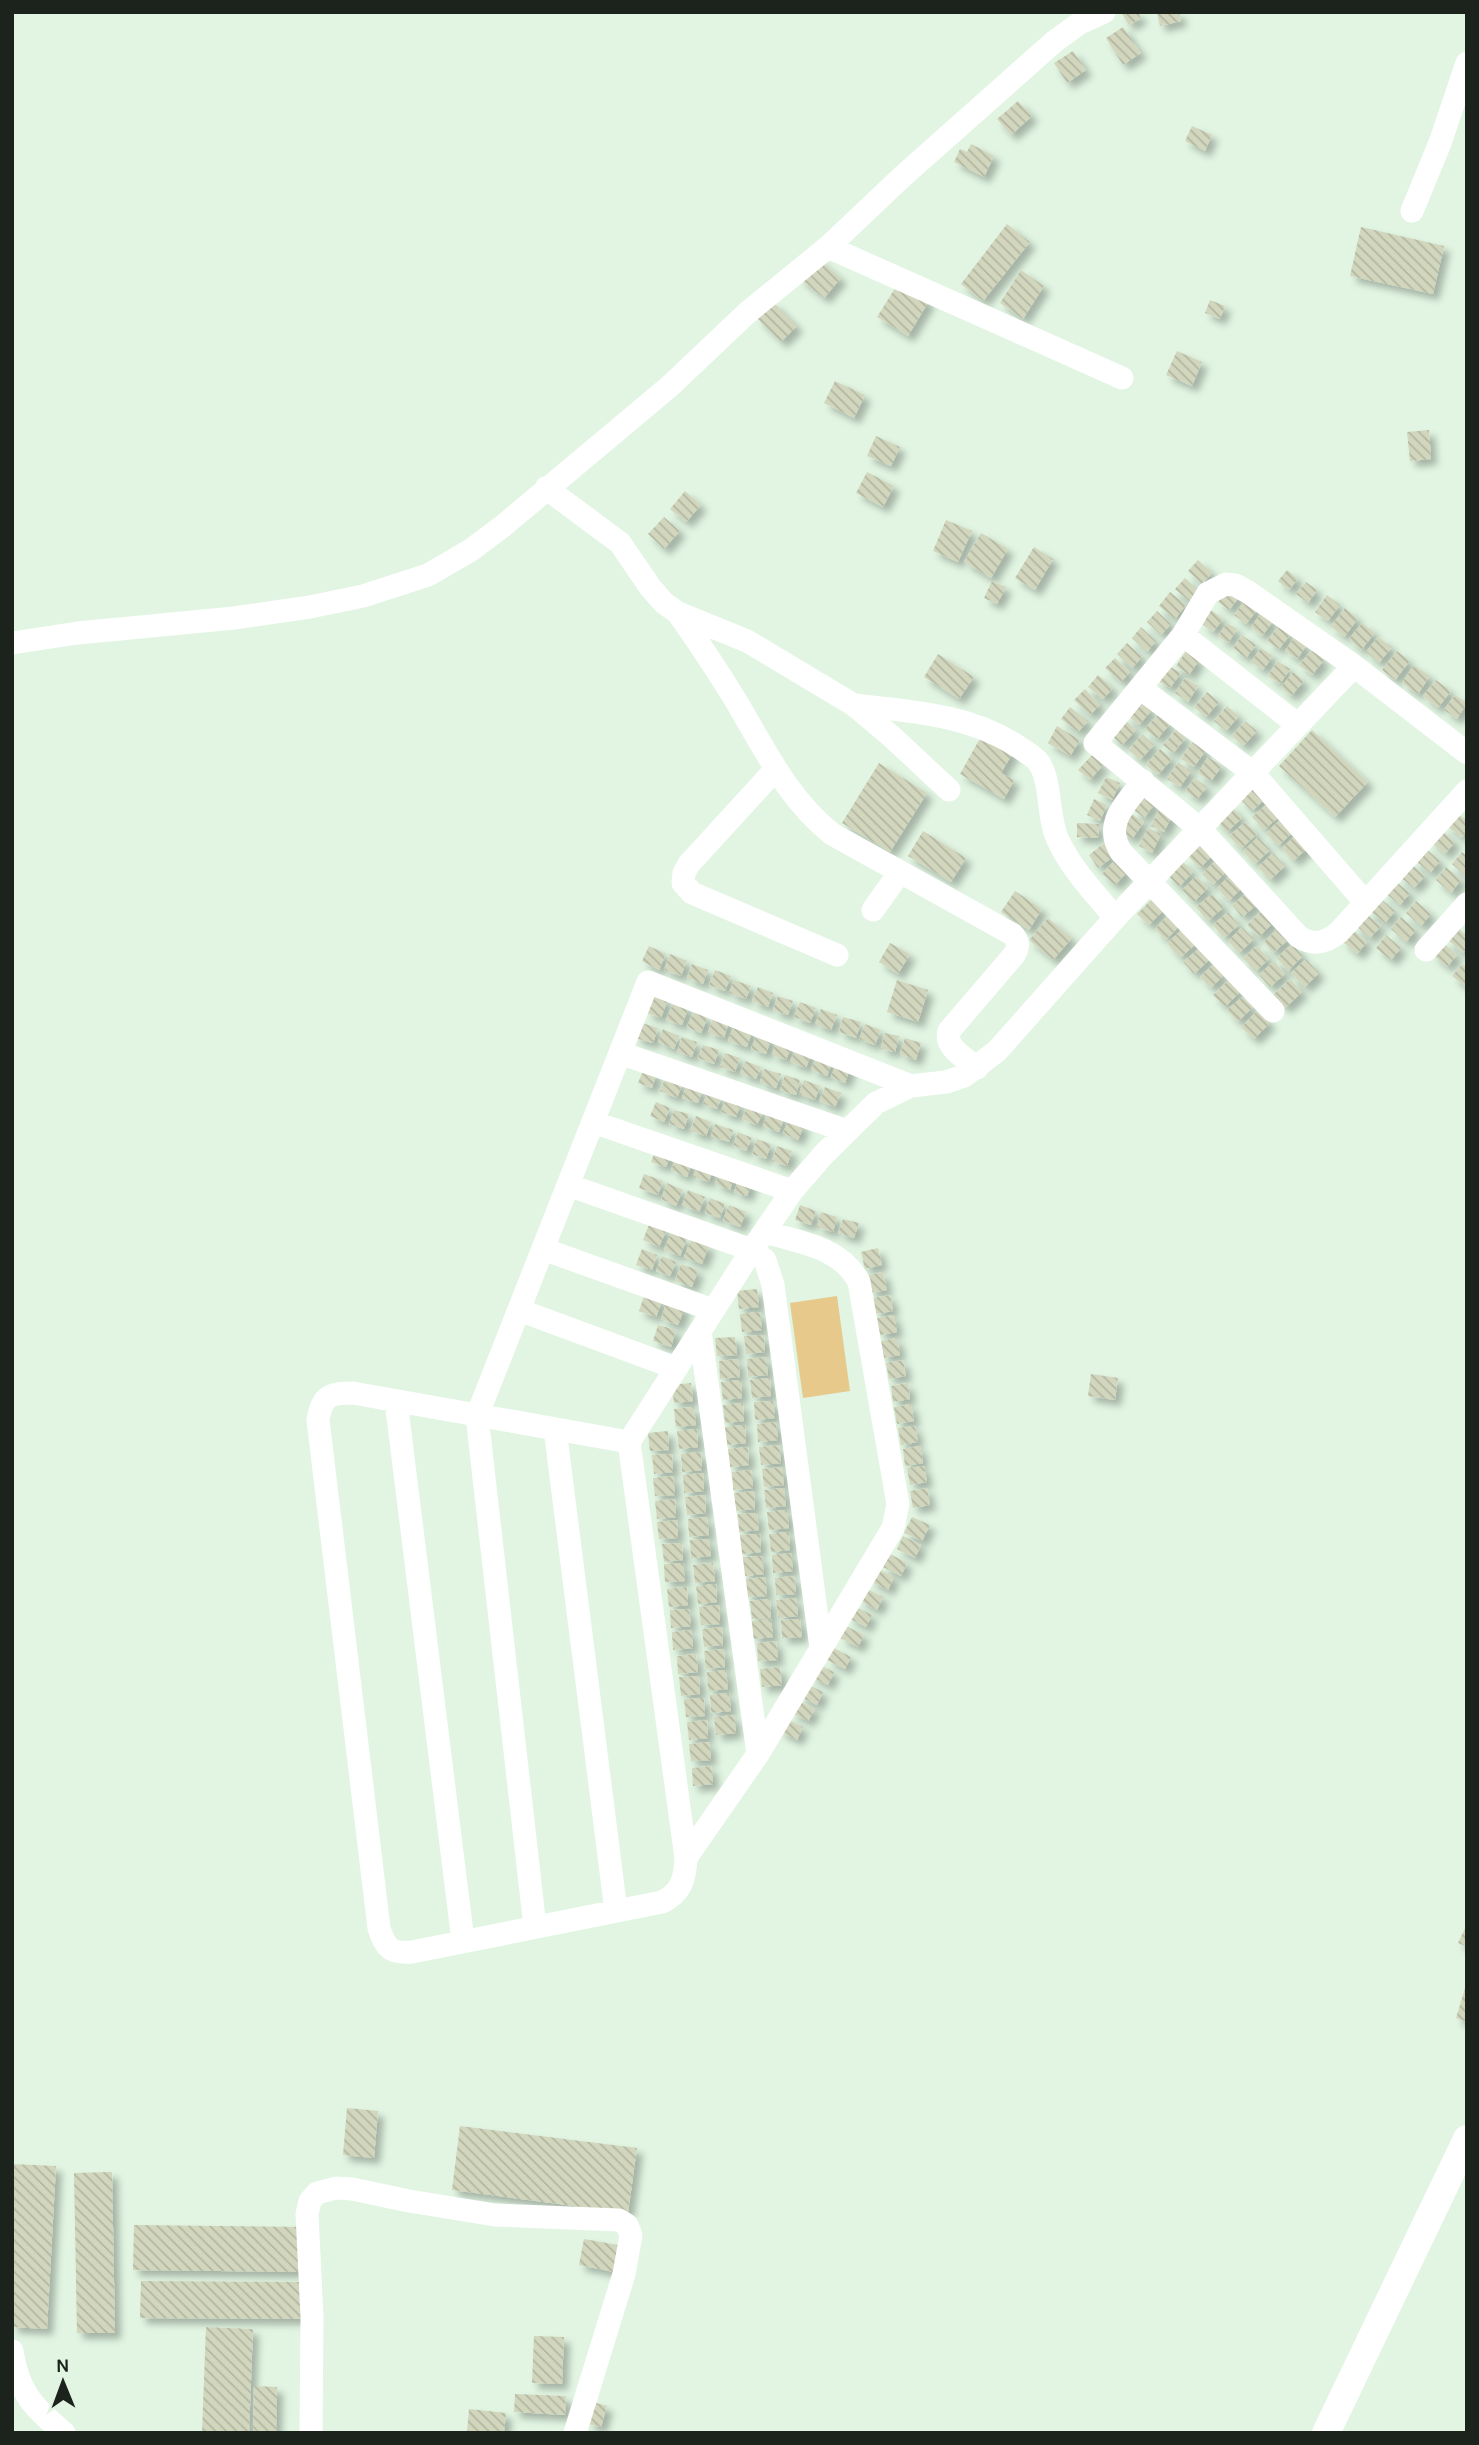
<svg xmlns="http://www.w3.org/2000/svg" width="1479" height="2445" viewBox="0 0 1479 2445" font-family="Karla,sans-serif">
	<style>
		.grass { fill: #e7c98c }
		.building { fill: url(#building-back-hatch); filter: url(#shadow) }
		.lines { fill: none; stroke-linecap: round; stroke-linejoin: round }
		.minor { stroke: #fff; stroke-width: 23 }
		.tertiary { stroke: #fff; stroke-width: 28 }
	</style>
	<defs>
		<pattern id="building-back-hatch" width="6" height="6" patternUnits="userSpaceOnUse" patternTransform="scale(1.75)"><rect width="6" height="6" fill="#d1d6bd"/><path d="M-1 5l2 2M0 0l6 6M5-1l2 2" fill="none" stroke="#b3b7a2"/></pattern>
		<filter id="shadow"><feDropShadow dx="6" dy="6" stdDeviation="3.5" flood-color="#0004"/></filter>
	</defs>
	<rect width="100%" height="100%" fill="#e1f5e2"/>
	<!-- grass -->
	<path class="grass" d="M837,1296L850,1391L803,1398L790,1303Z"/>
	<!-- building -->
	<path class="building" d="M1121,12H1138L1141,18L1129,25Z
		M1157,12H1179L1181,21L1160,26Z
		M1123,27L1141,53L1123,65L1106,38Z
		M1073,51L1086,70L1067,83L1054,63Z
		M1018,101L1032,116L1011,135L997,119Z
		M1192,126L1212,135L1205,151L1185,141Z
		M971,144L994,156L984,177L954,162L960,149L967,152Z
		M1007,224L1030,242L983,301L961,284Z
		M1361,227L1444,246L1433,294L1350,276Z
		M816,257L841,278L824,298L799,278Z
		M1021,270L1044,286L1023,319L1000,303Z
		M899,282L929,301L908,336L877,317Z
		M1210,300L1225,306L1220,319L1205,313Z
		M773,302L797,326L781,342L757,318Z
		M1177,351L1202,362L1192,386L1166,375Z
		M835,381L865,395L854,418L824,403Z
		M1429,430L1431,459L1410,461L1407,432Z
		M876,436L900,447L891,466L867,456Z
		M867,472L894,486L883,507L856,493Z
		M685,491L701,505L686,522L670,509Z
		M664,517L680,531L664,549L648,534Z
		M946,520L972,531L958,562L933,551Z
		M981,533L1008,549L991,578L964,562Z
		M1034,547L1053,559L1035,590L1015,578Z
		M1198,560L1212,573L1202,584L1188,571Z
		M1287,570L1298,579L1289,590L1278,581Z
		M1185,578L1199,591L1189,601L1175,589Z
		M992,581L1006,587L997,604L984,598Z
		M1306,582L1317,590L1308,603L1296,594Z
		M1230,587L1241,595L1229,610L1218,602Z
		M1170,592L1186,605L1175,619L1159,606Z
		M1327,595L1340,605L1328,621L1315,612Z
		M1246,599L1258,609L1246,624L1234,615Z
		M1345,608L1358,619L1344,637L1331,626Z
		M1211,610L1223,619L1213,632L1202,624Z
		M1157,611L1171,624L1161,635L1147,622Z
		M1262,612L1274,620L1262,636L1251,627Z
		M1227,623L1237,629L1228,643L1218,636Z
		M1362,623L1375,633L1361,650L1349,639Z
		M1279,625L1291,634L1279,649L1267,641Z
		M1141,627L1156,641L1147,652L1132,638Z
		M1242,635L1256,645L1246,658L1233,648Z
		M1295,636L1307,645L1297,659L1285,651Z
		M1378,637L1392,647L1379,663L1366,652Z
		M1127,643L1142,657L1132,668L1117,654Z
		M1261,648L1273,656L1263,670L1251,662Z
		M1312,650L1324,660L1312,675L1299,665Z
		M1186,651L1199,660L1189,675L1176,666Z
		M1397,651L1410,661L1395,680L1382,670Z
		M938,654L974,677L959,699L924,677Z
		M1115,658L1130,672L1121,682L1105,668Z
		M1277,661L1290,669L1280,684L1268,676Z
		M1167,665L1181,673L1170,688L1157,680Z
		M1414,665L1430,676L1418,694L1402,683Z
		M1293,672L1304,681L1291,696L1281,687Z
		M1098,675L1113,688L1103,699L1088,687Z
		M1185,678L1198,686L1188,702L1175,693Z
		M1436,680L1451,691L1438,708L1423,696Z
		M1085,689L1100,705L1090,715L1074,700Z
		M1207,692L1219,702L1206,717L1194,707Z
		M1455,695L1467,703L1457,719L1444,710Z
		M1141,700L1152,710L1139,725L1127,715Z
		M1227,706L1239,716L1226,731L1214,721Z
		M1070,707L1088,721L1078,732L1061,719Z
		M1159,714L1170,724L1157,739L1145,729Z
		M1124,719L1136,730L1122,745L1111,735Z
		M1245,721L1257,731L1243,746L1232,736Z
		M1057,726L1080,740L1070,756L1048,743Z
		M1176,730L1186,738L1173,753L1163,745Z
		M1312,730L1368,782L1335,817L1279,766Z
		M983,733L1014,751L1001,773L1014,780L1004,799L960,774Z
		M1142,734L1154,745L1140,760L1129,750Z
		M1193,741L1206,750L1194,767L1181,759Z
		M1160,749L1172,759L1158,775L1146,765Z
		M1092,755L1103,765L1090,780L1078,770Z
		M1208,757L1222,766L1211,781L1198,773Z
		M1178,762L1191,771L1180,787L1167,779Z
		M879,763L927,793L890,852L842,823Z
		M1106,777L1120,783L1112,800L1098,793Z
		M1195,778L1207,787L1197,799L1185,791Z
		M1255,785L1267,797L1252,811L1240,799Z
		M1146,795L1156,802L1144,818L1134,810Z
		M1094,799L1107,805L1100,821L1087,815Z
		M1268,803L1280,816L1264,830L1252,817Z
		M1230,805L1242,818L1227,832L1215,819Z
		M1160,807L1173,814L1164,832L1151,826Z
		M1130,813L1144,822L1132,839L1119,830Z
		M1457,813L1467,821V831L1462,838L1446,825Z
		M1281,819L1293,832L1278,846L1266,833Z
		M1245,822L1257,834L1241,849L1229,836Z
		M1077,823L1099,824L1098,838L1077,837Z
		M1148,828L1161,834L1152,853L1139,846Z
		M1440,829L1455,842L1445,854L1430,841Z
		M923,831L966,858L951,882L908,856Z
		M1297,834L1309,847L1293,861L1282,848Z
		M1258,837L1270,850L1255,864L1243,851Z
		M1104,843L1114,856L1098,868L1089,855Z
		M1202,844L1213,855L1200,868L1189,857Z
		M1425,848L1440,861L1430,873L1415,860Z
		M1462,852L1467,856V877L1452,864Z
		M1273,853L1285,866L1270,880L1258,867Z
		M1115,860L1128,871L1115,885L1102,874Z
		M1181,860L1193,872L1179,887L1167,874Z
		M1215,861L1226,872L1213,885L1202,874Z
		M1410,863L1425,876L1414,888L1399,876Z
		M1446,867L1461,880L1451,893L1436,880Z
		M1231,874L1243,887L1229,901L1217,888Z
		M1196,876L1208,888L1194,902L1182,890Z
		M1395,881L1410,893L1400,905L1384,892Z
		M1015,891L1042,909L1029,930L1001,912Z
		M1248,892L1258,904L1242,917L1232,905Z
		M1212,894L1224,907L1208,921L1196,907Z
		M1153,898L1165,909L1149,925L1137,914Z
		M1380,898L1395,911L1385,923L1369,910Z
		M1416,901L1431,914L1421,926L1406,913Z
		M1264,909L1275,921L1259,937L1247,925Z
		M1228,912L1239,925L1224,938L1213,925Z
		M1365,913L1381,926L1370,938L1355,925Z
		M1169,914L1180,925L1166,940L1155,929Z
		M1401,917L1416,930L1406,942L1391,929Z
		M1048,918L1072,938L1053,960L1029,940Z
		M1242,927L1254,939L1239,953L1228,941Z
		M1184,928L1197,943L1180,958L1167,943Z
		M1279,928L1289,939L1273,953L1264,942Z
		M1458,928L1467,936V948L1463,953L1448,940Z
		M1352,929L1367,942L1357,954L1342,941Z
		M1386,935L1401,948L1391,960L1376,948Z
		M1442,942L1457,955L1447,967L1432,954Z
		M890,943L910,954L898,974L879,962Z
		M1292,944L1303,956L1288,971L1277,958Z
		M649,946L666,954L659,970L642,961Z
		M1257,946L1269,959L1256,971L1243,958Z
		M1201,947L1211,958L1194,974L1183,962Z
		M670,954L687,961L681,976L664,970Z
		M1306,959L1319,973L1305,987L1291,973Z
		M1274,961L1285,974L1270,987L1259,975Z
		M692,964L708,970L703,984L687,978Z
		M1214,964L1224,975L1211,988L1200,977Z
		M1462,964L1467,968V988L1452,976Z
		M715,970L731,976L725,991L709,985Z
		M1290,979L1302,992L1285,1008L1273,995Z
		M734,980L751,986L746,999L729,993Z
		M897,980L928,990L918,1022L887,1012Z
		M1229,980L1241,991L1225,1007L1213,995Z
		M758,987L773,993L768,1007L752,1001Z
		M653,994L668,999L661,1018L646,1013Z
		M778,996L793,1001L788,1015L773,1010Z
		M1242,997L1253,1007L1238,1022L1227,1010Z
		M674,1001L689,1007L682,1025L666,1020Z
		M800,1002L816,1008L810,1023L794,1017Z
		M821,1009L837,1015L831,1030L815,1024Z
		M694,1011L708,1017L701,1033L687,1027Z
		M1257,1011L1270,1023L1254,1039L1241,1027Z
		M714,1014L730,1019L724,1038L708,1033Z
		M843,1017L861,1022L856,1038L839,1032Z
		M639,1022L658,1028L653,1043L635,1038Z
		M735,1023L753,1029L747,1047L728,1041Z
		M865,1024L881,1030L875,1045L859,1039Z
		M663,1029L679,1036L674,1049L658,1042Z
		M758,1032L772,1037L766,1054L751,1049Z
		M884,1033L899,1036L895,1052L881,1049Z
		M682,1037L697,1042L692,1057L677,1052Z
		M905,1038L921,1043L916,1060L900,1054Z
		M777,1039L792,1045L786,1060L772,1055Z
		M703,1045L719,1050L714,1064L698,1058Z
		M796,1046L812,1052L806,1068L790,1062Z
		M725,1053L740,1058L735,1072L720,1067Z
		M817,1055L833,1060L827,1076L811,1070Z
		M745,1061L761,1067L756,1079L740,1073Z
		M837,1061L851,1066L845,1083L831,1077Z
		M644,1068L657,1073L652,1088L638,1083Z
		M764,1069L781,1074L776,1088L760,1082Z
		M785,1075L800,1080L796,1095L780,1090Z
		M666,1076L683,1083L677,1098L660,1091Z
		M804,1080L820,1086L815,1100L799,1094Z
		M687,1084L703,1089L698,1103L682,1098Z
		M825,1087L841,1093L835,1107L819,1101Z
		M708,1091L722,1096L717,1109L703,1104Z
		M726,1098L741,1103L736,1117L721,1112Z
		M656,1102L670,1108L664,1122L650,1116Z
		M748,1104L764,1110L757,1125L742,1119Z
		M674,1110L689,1114L684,1129L669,1124Z
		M768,1110L785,1116L779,1132L763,1126Z
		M696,1116L711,1122L706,1136L690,1131Z
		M789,1119L804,1125L798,1140L783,1133Z
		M715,1124L733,1130L729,1142L711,1136Z
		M738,1132L752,1138L746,1151L733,1145Z
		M757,1139L771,1144L766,1159L752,1154Z
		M777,1146L792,1151L787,1166L772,1161Z
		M657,1147L672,1152L666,1167L651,1162Z
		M677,1155L693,1161L687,1177L671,1170Z
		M699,1161L714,1166L709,1182L693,1177Z
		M721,1168L736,1173L730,1190L715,1184Z
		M644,1174L663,1181L658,1195L639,1188Z
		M739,1177L752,1182L747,1196L734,1192Z
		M667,1183L683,1190L676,1206L661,1199Z
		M688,1190L705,1197L699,1212L682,1205Z
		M710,1198L725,1204L720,1218L705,1213Z
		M729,1205L746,1212L740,1227L723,1220Z
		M800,1205L816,1211L811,1225L795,1220Z
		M821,1212L837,1217L833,1232L817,1227Z
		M843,1219L859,1223L854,1238L838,1233Z
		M650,1222L667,1229L659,1247L643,1240Z
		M671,1233L687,1239L680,1256L664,1250Z
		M691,1239L709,1246L702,1264L684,1257Z
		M878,1248L882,1265L865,1269L861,1252Z
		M642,1249L657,1255L652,1270L636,1265Z
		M662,1256L676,1262L670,1276L656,1271Z
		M681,1264L698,1270L692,1287L675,1281Z
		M883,1272L887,1290L871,1293L868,1275Z
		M757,1289L759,1307L739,1309L737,1291Z
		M645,1293L663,1299L656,1317L639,1311Z
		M890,1295L893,1311L876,1314L873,1298Z
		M667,1301L685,1307L678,1325L661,1319Z
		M760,1312L762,1330L742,1332L740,1314Z
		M894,1315L897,1332L880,1335L877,1318Z
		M658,1325L676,1330L671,1347L653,1341Z
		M764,1335L765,1352L746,1354L744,1336Z
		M735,1337L737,1355L717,1356L715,1338Z
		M897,1338L900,1355L883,1358L881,1341Z
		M766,1357L768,1375L748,1377L747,1359Z
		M738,1359L740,1377L720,1379L719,1361Z
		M903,1360L906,1376L889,1379L886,1363Z
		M1091,1374L1118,1378L1115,1400L1088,1396Z
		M770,1378L771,1396L752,1398L750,1380Z
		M741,1380L742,1398L723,1400L721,1382Z
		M691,1383L693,1401L674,1403L672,1385Z
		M908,1383L910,1399L893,1402L891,1386Z
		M773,1401L775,1418L755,1420L754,1402Z
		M743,1403L744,1421L725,1423L723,1405Z
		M911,1404L914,1421L897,1424L894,1407Z
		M694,1407L696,1425L676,1427L674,1409Z
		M776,1422L778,1440L758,1442L757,1424Z
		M745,1425L746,1443L727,1445L725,1427Z
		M915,1426L918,1442L901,1445L898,1428Z
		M697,1429L698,1447L679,1449L677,1431Z
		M668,1431L669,1450L650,1451L648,1433Z
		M779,1445L781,1463L761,1465L759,1447Z
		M920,1446L923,1463L905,1466L903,1449Z
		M748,1447L749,1465L730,1467L728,1449Z
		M701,1452L702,1470L682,1472L681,1454Z
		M672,1454L673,1472L654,1474L652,1455Z
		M924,1466L927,1482L910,1485L907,1468Z
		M782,1467L784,1485L764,1487L762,1469Z
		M751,1470L753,1488L733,1490L732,1472Z
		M703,1473L704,1491L684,1493L683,1475Z
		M673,1476L675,1495L655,1496L653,1478Z
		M784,1488L786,1506L766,1508L764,1490Z
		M927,1488L930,1505L913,1508L910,1491Z
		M754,1491L755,1509L736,1511L734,1493Z
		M705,1495L706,1513L687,1515L685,1497Z
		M675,1499L676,1517L657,1519L655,1501Z
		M787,1510L789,1528L769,1530L767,1512Z
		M757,1513L759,1530L739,1532L738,1514Z
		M707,1517L709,1535L689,1537L688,1519Z
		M912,1517L930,1525L922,1541L904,1533Z
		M677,1520L678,1538L659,1539L657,1522Z
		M789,1532L790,1550L771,1552L769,1534Z
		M760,1534L761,1552L742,1554L740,1535Z
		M903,1536L921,1545L915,1558L897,1549Z
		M709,1539L711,1556L691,1558L690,1540Z
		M682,1543L683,1560L664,1562L662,1544Z
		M791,1553L793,1571L773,1573L772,1555Z
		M890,1554L907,1563L901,1576L883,1567Z
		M762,1556L764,1574L744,1576L743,1557Z
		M683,1563L685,1581L665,1582L664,1564Z
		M713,1563L715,1581L695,1583L693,1565Z
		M876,1568L894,1577L888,1590L870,1581Z
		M794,1576L796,1594L776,1595L775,1578Z
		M765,1577L767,1596L747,1597L746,1579Z
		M716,1584L717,1602L698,1604L696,1586Z
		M687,1587L688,1605L669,1607L667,1589Z
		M865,1588L883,1597L877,1610L859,1600Z
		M796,1598L798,1616L778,1618L776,1600Z
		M770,1599L771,1618L752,1619L750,1601Z
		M719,1605L720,1624L701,1625L699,1607Z
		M854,1606L872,1615L866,1627L848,1618Z
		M689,1609L691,1626L671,1628L670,1610Z
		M771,1619L773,1637L753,1639L752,1621Z
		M800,1619L802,1637L782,1638L781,1620Z
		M846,1626L864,1635L858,1647L840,1638Z
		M722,1627L723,1645L704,1647L702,1629Z
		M691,1630L693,1648L673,1650L672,1632Z
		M776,1641L778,1660L758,1661L757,1643Z
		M834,1648L851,1657L845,1669L827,1660Z
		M724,1649L725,1667L706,1669L704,1651Z
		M696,1654L698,1672L678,1674L677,1656Z
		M817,1664L834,1672L828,1685L810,1676Z
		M780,1667L782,1685L762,1687L760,1669Z
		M726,1670L728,1689L708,1691L707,1672Z
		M699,1676L700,1694L681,1696L679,1677Z
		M805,1683L823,1692L817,1705L799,1696Z
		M729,1693L731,1711L711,1713L710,1695Z
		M704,1698L705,1716L686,1717L684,1699Z
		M797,1700L815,1709L808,1721L791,1713Z
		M734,1715L736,1733L716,1735L714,1717Z
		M785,1718L803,1727L797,1740L779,1731Z
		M707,1720L708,1738L689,1740L687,1722Z
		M709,1742L711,1760L691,1761L689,1744Z
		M711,1766L713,1784L693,1786L692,1768Z
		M1467,1924V1947L1458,1943Z
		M1466,1985H1467V2022L1456,2018Z
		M347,2108L378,2111L374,2158L343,2155Z
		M460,2126L637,2148L628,2213L452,2190Z
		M12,2164L56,2166L47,2329L12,2327Z
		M112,2172L115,2333H77L74,2173Z
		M134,2225L307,2227L306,2272L133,2270Z
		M584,2239L618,2245L614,2272L579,2265Z
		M141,2281L309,2282V2319L140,2318Z
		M206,2327L253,2329L249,2433H202Z
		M534,2336L564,2337L562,2384L532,2383Z
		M254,2386L277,2387L276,2433H253Z
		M515,2394L566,2396L565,2415L514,2412Z
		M593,2402L607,2406L601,2427L588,2424Z
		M469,2409L506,2413L504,2433H467Z"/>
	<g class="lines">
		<!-- minor -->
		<path class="minor" d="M1412,211L1440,143L1467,63
			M828,247L1122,378
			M546,488L620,543L650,587L664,603L678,613L747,641L854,705L891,736L949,790
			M678,613C701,646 723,678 743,713C769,758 791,801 832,834L1012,934C1019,941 1019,947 1014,955L949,1031C944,1048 966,1058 977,1068
			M1183,635L1298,725
			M12,643L78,633L234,618L310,607L363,596L428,575L471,550L503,526L670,386L747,313L828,247L903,176L1055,41L1080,23L1104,12
			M1140,688L1253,773L1365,902
			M854,705C911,711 974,715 1023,750C1029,754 1035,757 1039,763C1052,782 1047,817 1058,840C1071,869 1096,894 1115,918
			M1467,753L1354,666L1248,592L1235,585L1226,584L1208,593L1183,635L1095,743L1200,829L1299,937C1314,946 1326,943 1339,932L1467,791
			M775,770L689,864L684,873L683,883L692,893L837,955
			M1143,781C1126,804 1103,823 1121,852L1273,1011
			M873,910L900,872
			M1426,950L1467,904
			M620,1053L847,1131
			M593,1122L792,1191
			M568,1185L752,1250L765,1260L773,1285L821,1648
			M543,1249L713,1310
			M519,1310L676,1368
			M700,1331L758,1754
			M396,1401L463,1941
			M555,1429L616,1911
			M629,1442L353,1393C329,1393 322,1396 318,1420L379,1928C385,1948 391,1954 412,1952L662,1902C681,1893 685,1879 686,1858L629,1442L752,1250L792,1191L824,1154L876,1103L911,1086L946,1082L964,1076L997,1051L1115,918L1354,666
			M686,1858L758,1754L893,1528L898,1504L859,1282C841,1247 801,1243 765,1232
			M535,1927L477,1416L648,982L911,1086
			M12,2351C18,2392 33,2407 64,2433
			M311,2433L312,2317L307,2214L310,2201L317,2193L336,2188L352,2189L409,2201L495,2215L619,2220L627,2225L631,2235L624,2274L575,2433"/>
		<!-- tertiary -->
		<path class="tertiary" d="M1326,2433L1467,2139"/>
	</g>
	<!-- border -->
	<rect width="1479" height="2445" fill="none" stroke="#1b231c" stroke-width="28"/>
	<!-- north arrow -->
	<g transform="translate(63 2382) rotate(359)" stroke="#e1f5e2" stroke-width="5" paint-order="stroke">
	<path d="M0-5L12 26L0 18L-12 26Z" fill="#1b231c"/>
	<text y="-10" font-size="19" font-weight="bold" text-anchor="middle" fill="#1b231c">N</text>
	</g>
</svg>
